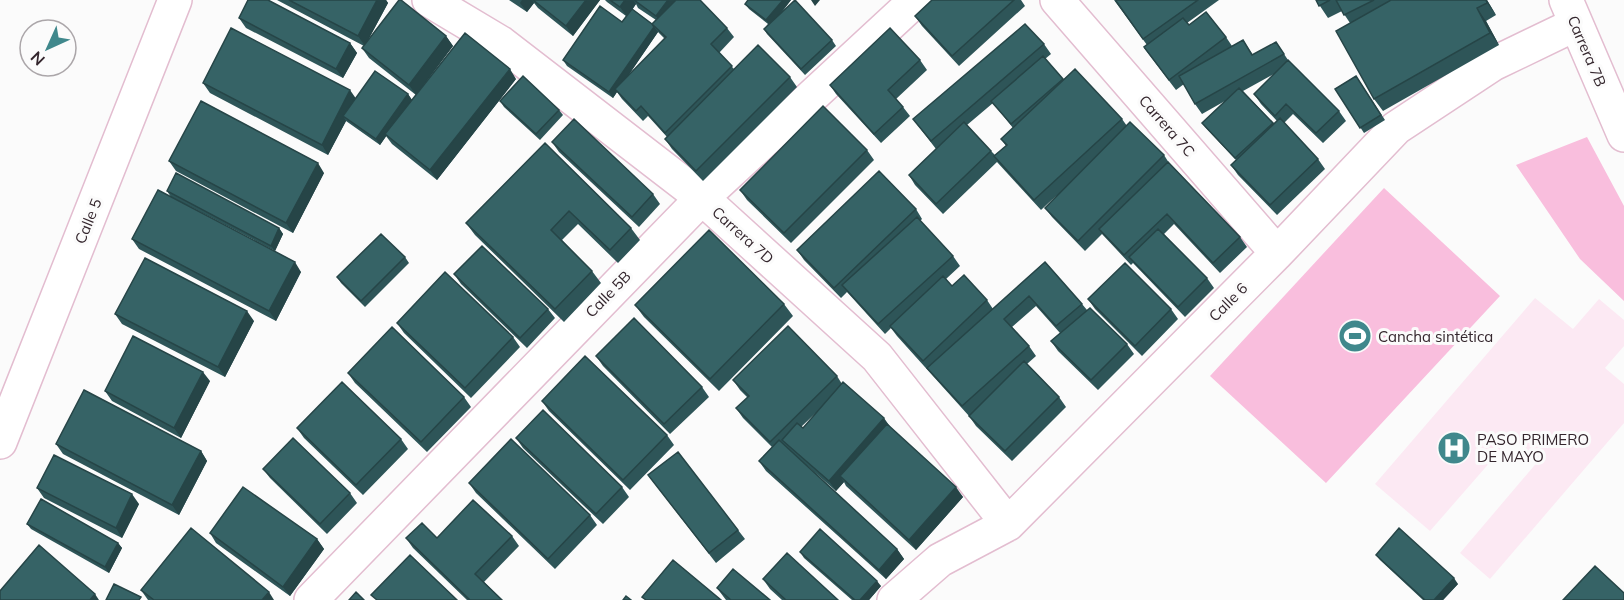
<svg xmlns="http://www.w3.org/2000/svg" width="1624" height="600" viewBox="0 0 1624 600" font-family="Mulish,sans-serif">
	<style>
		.built { fill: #fce9f3 }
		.green { fill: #f9bedd }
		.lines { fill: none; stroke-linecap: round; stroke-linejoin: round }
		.minor-casing { stroke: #e3bdd0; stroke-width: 36 }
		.minor { stroke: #fff; stroke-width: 33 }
		.wall { fill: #2e5558; fill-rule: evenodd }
		.shaded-wall { fill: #264547 }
		.building { fill: #366366; stroke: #264547; stroke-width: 1.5 }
		.labels { text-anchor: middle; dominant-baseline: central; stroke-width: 6; stroke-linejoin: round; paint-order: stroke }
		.street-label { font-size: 15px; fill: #34262d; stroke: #fbfbfb }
		.poi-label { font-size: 15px; fill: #34262d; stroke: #fbfbfb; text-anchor: start }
	</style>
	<rect width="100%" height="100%" fill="#fbfbfb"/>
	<!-- built -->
	<path class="built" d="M1535,298L1573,329L1599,299L1624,320V346L1605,368L1624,384V423L1490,579L1460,553L1539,460L1512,437L1430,531L1375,484Z"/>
	<!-- green -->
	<path class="green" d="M1587,137L1624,206V301L1580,259L1516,165Z
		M1384,188L1500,296L1326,483L1210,376Z"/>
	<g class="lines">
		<defs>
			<path id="minor" d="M429,0L501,43L702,198L877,357L1008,524
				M1057,0L1277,253
				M1566,0L1624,135
				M0,442L175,0
				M311,600L702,198L916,0
				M894,600L940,560L1008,524L1277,253L1396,128L1493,64L1576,24"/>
		</defs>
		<!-- minor casing -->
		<use href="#minor" class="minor-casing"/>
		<!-- minor -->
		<use href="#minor" class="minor"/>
	</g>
	<!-- wall -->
	<path class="wall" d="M277,0H386L388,3L368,40L446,36L453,46L416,95L369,58L362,48L364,46Z
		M509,0H600L573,36L538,8L534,3L527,12Z
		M605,0H700L727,28L734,37L719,53L734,69L790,77L797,87L703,181L672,149L665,139L667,137L648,116L643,121L622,99L617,92L613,98L567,66L563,60L622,22L626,16L607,2ZM636,4L638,8L656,20L652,24L632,10ZM658,32L665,39L628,76Z
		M791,0L782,12L832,40L836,46L805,75L767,34L764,29L768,24L749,9L745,4Z
		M932,0H1021L1025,6L959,66L922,26L915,16Z
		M1114,0H1219L1187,23L1189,25L1226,37L1232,46L1243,40L1253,55L1276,42L1288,60L1339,111L1346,121L1323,143L1293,114L1284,123L1318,159L1325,169L1277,215L1238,175L1231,165L1236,160L1206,128L1202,123L1225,101L1202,114L1195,104L1184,84L1176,90L1144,48L1147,45ZM1274,74L1254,94L1261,104L1277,121L1274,124L1243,91Z
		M1316,0H1487L1496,15L1486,21L1499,45L1383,111L1374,99L1350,23L1342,11L1328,18Z
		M239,18L350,43L357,53L343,78L246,28Z
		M1044,44L1051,54L1045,59L1064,80L1122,119L1127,126L1164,155L1169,163L1240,237L1247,247L1220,273L1174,224L1164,234L1207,278L1214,288L1185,317L1133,263L1131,265L1102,234L1085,251L1052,217L1045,208L1057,195L1041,210L997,162L943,214L915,185L909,175L936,149L913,119ZM993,103L1013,128L1001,139L1006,146L995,155L991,151L967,125Z
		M920,60L927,70L896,99L903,107L910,116L881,143L836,94L830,85Z
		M1356,76L1385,120L1364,133L1335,89Z
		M516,79L437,180L392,144L386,136L380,145L346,121L328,155L210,93L203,83L356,99L408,94L412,100Z
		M500,101L559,110L563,115L540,140L504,107Z
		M552,142L653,194L660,204L639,227L559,152Z
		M545,143L631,228L640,240L618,263L578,224L562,240L592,271L601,283L564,322L475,235L466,223Z
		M867,150L874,160L791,243L747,200L740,190Z
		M169,161L324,173L293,233L176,171Z
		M167,191L279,228L283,234L275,251L187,205L301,272L276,321L139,249L132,239L171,197Z
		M916,209L922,219L920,221L953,256L960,266L946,279L952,286L987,300L993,309L1045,262L1082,304L1087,310L1127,344L1134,354L1098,390L1058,351L1051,341L1060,333L1036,306L1012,327L1029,346L1036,356L1027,364L1059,397L1066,407L1012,461L976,426L969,416L897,336L891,328L885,334L847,292L841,298L804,260L797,250Z
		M405,257L409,263L365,307L341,283L337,277Z
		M454,274L548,309L555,318L527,348L461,284Z
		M1088,299L1171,309L1178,319L1142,356L1095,309Z
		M784,304L793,316L719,391L644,317L635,305Z
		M115,314L254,321L225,377L122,324Z
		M397,323L513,337L520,347L471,398L404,333Z
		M596,356L702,387L709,397L670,434L603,366Z
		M348,373L464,397L471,407L427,452L355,383Z
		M837,376L842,384L889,426L963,497L916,550L846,486L844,482L836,491L797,457L897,549L904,559L886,579L766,471L759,461L772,447L743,418L736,408L748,398L740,390L733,380ZM821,408L803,428L801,427Z
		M210,381L181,438L112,401L105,391Z
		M542,401L667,435L674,445L630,490L549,411Z
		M297,428L401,439L408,449L363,495L304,438Z
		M516,438L622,487L629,497L603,524L523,448Z
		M56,444L201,451L207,461L179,515L63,454Z
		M263,469L350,493L357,503L327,534L270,478Z
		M648,475L738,530L745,539L716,563Z
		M469,483L590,515L597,525L555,569L476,493Z
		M37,488L139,504L122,538L44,498Z
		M27,524L118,543L122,548L109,573L31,529Z
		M210,533L317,539L324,549L290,596L216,543Z
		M512,536L519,546L484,582L502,600H467L413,548L406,538Z
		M800,552L881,586L869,600H852L804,558Z
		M1376,555L1458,584L1443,600H1423L1380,560Z
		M763,579L838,600H782L770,589Z
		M717,588L770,600H726Z
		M141,590L274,600H148Z"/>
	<!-- shaded-wall -->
	<path class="shaded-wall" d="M377,0H386L388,3L365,46L358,36Z
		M522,0H532L534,3L527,12L520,3Z
		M586,0H600L573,36L566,26Z
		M625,0H633L636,4L627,17L620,7Z
		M668,0H683L663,26L656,16Z
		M783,0H791L770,26L766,20Z
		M811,0H820L815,6Z
		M1486,0H1487L1496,15L1487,3Z
		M1477,8L1486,21L1499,45L1490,33Z
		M654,27L658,32L617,92L615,89L617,92L613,98L609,92Z
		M446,36L453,46L416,95L409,85Z
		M350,43L357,53L343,78L336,69Z
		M510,69L516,79L437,180L430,170Z
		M350,90L357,100L343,116L346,121L328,155L322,145Z
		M408,94L412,100L380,145L376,139Z
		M318,163L324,173L293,233L286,223Z
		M279,228L283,234L275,251L271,246Z
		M295,262L301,272L276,321L269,311Z
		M247,311L254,321L225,377L218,367Z
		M203,372L210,381L181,438L174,428Z
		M884,418L891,428L840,476L844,482L836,491L829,481Z
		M201,451L207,461L179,515L172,505Z
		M956,487L963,497L916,550L909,540Z
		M132,494L139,504L122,538L116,528Z
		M317,539L324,549L290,596L283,587Z
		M118,543L122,548L109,573L105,567Z
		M897,549L904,559L886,579L879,570Z
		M1454,578L1458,584L1443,600H1434Z
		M877,581L881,586L869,600H860Z
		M269,592L274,600H262Z
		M95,594L99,600H90Z"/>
	<!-- building -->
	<path class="building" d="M248,0H268L350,43L336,69L239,18Z
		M289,0H377L358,36Z
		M399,0H401L446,36L409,85L362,48Z
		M533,0H586L566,26Z
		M610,0H625L620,7Z
		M634,0H668L656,16Z
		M676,0H700L727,28L711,44L732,66L665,133L641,106L636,111L615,89L666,37L652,24Z
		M748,0H783L766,20L745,4Z
		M795,0L832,40L801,69L764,29Z
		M932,0H1014L952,56L915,16Z
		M1117,0H1198L1143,39L1116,1Z
		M1316,0H1330L1319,6Z
		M1336,0H1374L1344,15Z
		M1391,0H1486L1487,3L1477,8L1490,33L1374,99L1336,31Z
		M600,6L622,22L632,9L652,24L654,27L609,92L563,60Z
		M1206,12L1226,37L1169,80L1144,47L1183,18L1189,25Z
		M1025,24L1044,44L931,141L913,119Z
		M231,28L350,90L322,145L203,83Z
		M890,28L920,60L888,90L903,107L874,134L830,85Z
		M465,33L510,69L430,170L385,134Z
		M1243,40L1252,55L1276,42L1284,54L1195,104L1179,76Z
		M758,45L790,77L696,171L665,139Z
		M1043,56L1063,79L1011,124L991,101Z
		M1288,60L1339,111L1316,133L1286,104L1275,116L1254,94Z
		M1075,69L1122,119L1034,200L994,156L1007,145L1001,139Z
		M375,71L408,94L376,139L343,116Z
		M523,76L559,110L536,134L500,101Z
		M1356,76L1381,115L1360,128L1335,89Z
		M1239,88L1273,123L1235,158L1202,123Z
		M201,101L318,163L286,223L169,161Z
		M823,106L867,150L784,233L740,190Z
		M1280,118L1318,159L1270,205L1231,165Z
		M574,119L653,194L632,217L552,142Z
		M964,122L991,151L936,204L909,175Z
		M1130,122L1164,155L1078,241L1045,208Z
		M545,143L631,228L610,250L569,211L551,230L592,271L555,309L466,223Z
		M1168,162L1240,237L1213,263L1167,214L1124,255L1099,229Z
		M879,171L916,209L834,288L797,250Z
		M176,173L279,228L271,246L167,191Z
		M158,190L295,262L269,311L132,239Z
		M917,217L953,256L878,324L842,285Z
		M1158,229L1207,278L1178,307L1129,257Z
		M709,230L784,304L710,379L635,305Z
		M381,234L405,257L361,301L337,277Z
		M482,246L548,309L520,338L454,274Z
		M145,258L247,311L218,367L115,314Z
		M1045,262L1082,304L1056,326L1029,296L1004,319L1029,346L962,406L927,368Z
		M1125,263L1171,309L1135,346L1088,299Z
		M445,272L513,337L465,388L397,323Z
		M964,275L987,300L923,361L890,326L943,276L952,286Z
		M1090,308L1127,344L1091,380L1051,341Z
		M634,318L702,387L664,424L596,356Z
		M788,326L837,376L770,442L736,408L749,396L733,380Z
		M392,327L464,397L421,442L348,373Z
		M133,336L203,372L174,428L105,391Z
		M585,356L667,435L623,480L542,401Z
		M1024,361L1059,397L1005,451L969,416Z
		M342,382L401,439L356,485L297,428Z
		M843,382L884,418L829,481L782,440L797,423L803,428Z
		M84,390L201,451L172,505L56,444Z
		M543,410L622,487L596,514L516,438Z
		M887,424L956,487L909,540L840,476Z
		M293,438L350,493L320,524L263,469Z
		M511,439L590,515L548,559L469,483Z
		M779,440L897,549L879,570L759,461Z
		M678,452L738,530L709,553L648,475Z
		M54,455L132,494L116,528L37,488Z
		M243,487L317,539L283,587L210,533Z
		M41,499L118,543L105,567L27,524Z
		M473,500L512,536L475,574L502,600H470L406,538L422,523L437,538Z
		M191,528L269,592L262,600H154L141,590Z
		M1399,528L1454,578L1434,600H1425L1376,555Z
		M820,529L877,581L860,600H855L800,552Z
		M39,545L95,594L90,600H0V591Z
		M787,553L838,600H786L763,579Z
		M410,555L457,600H377L371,595Z
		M673,560L721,600H646L642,597Z
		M1595,566L1624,593V600H1563Z
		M733,569L770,600H731L717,588Z
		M114,584L141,597L139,600H106Z
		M356,592L364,600H349Z
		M626,596L631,600H623Z"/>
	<!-- icons -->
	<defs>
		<symbol id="stadium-disc" viewBox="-11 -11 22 22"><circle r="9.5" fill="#40888c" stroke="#fbfbfb"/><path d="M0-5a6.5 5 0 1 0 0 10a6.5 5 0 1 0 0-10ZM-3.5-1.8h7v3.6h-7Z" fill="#fff"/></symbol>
		<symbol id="hospital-disc" viewBox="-11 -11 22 22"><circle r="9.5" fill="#40888c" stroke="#fbfbfb"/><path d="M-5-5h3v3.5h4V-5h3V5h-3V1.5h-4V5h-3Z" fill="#fff"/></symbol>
	</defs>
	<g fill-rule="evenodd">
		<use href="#stadium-disc" x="1336" y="317" width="38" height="38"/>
		<use href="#hospital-disc" x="1435" y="429" width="38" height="38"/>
	</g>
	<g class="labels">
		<!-- street labels -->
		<g class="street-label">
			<text transform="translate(1587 51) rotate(67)">Carrera 7B</text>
			<text transform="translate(1167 126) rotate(49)">Carrera 7C</text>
			<text transform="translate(88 221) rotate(-68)">Calle 5</text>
			<text transform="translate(743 235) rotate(42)">Carrera 7D</text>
			<text transform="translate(608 294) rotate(-46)">Calle 5B</text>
			<text transform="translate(1228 302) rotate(-45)">Calle 6</text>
		</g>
		<!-- poi labels -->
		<g class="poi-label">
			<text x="1378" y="336">Cancha sintética</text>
			<text x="1477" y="439">PASO PRIMERO<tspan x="1477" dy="17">DE MAYO</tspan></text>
		</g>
	</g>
	<!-- north arrow -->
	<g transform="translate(48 48) rotate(225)"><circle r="28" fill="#fbfbfb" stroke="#aba6a9" stroke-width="1.5"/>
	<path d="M0-4.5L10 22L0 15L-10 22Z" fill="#40888c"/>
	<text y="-9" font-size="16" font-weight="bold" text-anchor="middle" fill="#34262d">N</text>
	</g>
</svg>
